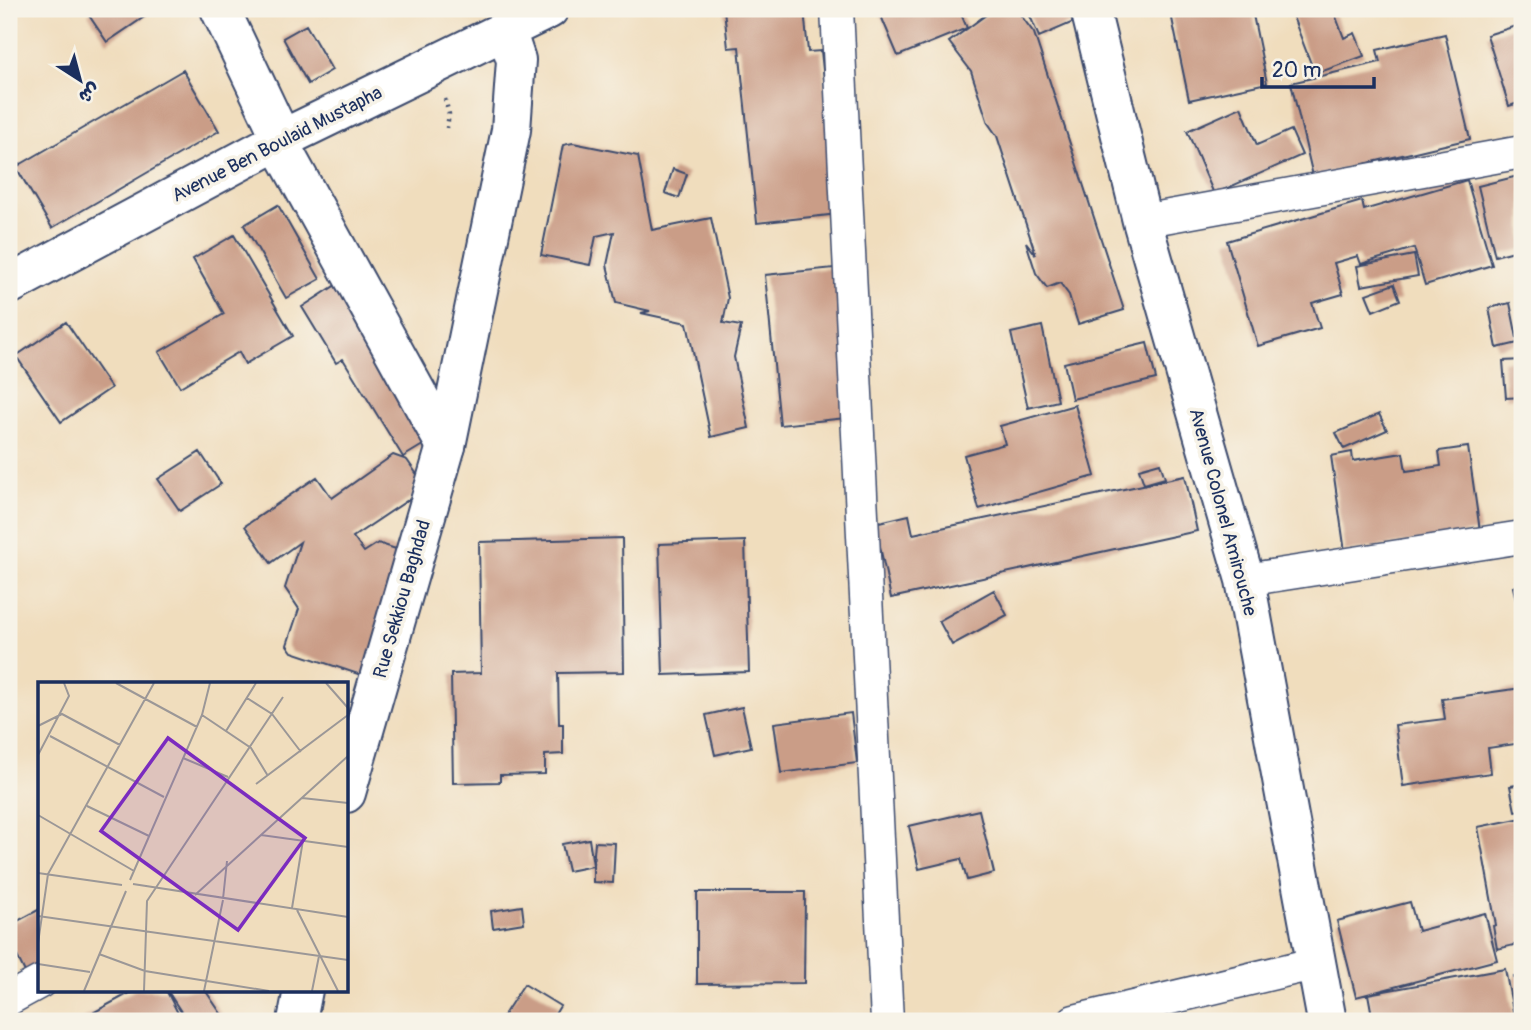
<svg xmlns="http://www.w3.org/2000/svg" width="1531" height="1030" viewBox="0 0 1531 1030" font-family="Pangolin,'Playpen Sans Arabic',sans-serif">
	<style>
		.building { fill: #ca9d87 }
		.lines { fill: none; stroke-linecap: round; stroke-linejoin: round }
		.minor-casing { stroke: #3b496c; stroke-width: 35 }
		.tertiary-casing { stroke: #3b496c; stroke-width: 42 }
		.secondary-casing { stroke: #3b496c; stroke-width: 42 }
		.path { stroke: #3b496c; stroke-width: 4.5; stroke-dasharray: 2 5; stroke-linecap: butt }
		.minor { stroke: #fff; stroke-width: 32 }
		.tertiary { stroke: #fff; stroke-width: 38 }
		.secondary { stroke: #fff; stroke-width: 38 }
		.labels { text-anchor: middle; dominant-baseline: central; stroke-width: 7; stroke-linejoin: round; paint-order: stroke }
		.street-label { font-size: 19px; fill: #1b2f5e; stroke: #f7f3e8 }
		.inset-road { fill: none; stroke: #9b9797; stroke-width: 2 }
		.view { fill: #7b2cbf; fill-opacity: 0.15; stroke: #7b2cbf; stroke-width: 3.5 }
		.inset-edge { fill: none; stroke: #1b2f5e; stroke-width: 3.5 }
	</style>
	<rect width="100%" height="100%" fill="#f7f3e8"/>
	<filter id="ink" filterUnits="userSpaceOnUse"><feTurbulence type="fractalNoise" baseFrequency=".0143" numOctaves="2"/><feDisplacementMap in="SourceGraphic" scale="14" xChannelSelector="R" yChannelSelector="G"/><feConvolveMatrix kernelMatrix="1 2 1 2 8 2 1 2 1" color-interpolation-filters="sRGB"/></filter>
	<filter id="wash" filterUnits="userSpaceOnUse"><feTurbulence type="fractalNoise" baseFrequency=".00686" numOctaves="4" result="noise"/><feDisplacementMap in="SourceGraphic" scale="28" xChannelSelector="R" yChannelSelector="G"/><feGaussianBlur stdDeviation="1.57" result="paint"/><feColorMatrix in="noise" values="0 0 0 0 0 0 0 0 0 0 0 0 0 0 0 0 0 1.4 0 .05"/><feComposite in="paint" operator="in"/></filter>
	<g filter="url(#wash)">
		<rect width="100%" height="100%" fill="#f0ddbd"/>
		<g id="blocks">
			<!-- building -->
			<path class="building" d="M96,9H156L107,42L88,14Z
				M724,9H804L808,52L821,51L838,214L757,223L739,47L728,48Z
				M878,9H959L967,28L898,56Z
				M999,9H1016L1034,33L1124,310L1078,324L1069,295L1060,283L1047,288L1036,273L1026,242L1036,255L997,136L988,123L971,71L949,42L990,12Z
				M1027,9H1071L1076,21L1039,37Z
				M1170,9H1201L1202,14L1220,9H1275L1253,15L1267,83L1189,100Z
				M1290,9H1333L1344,38L1355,33L1364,56L1315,74Z
				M1522,24V102L1509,106L1487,35Z
				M306,25L332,70L308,84L283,38Z
				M1445,34L1470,139L1313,176L1291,83L1380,62L1377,50Z
				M183,70L219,131L52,228L16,167Z
				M1241,107L1257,145L1291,130L1302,155L1214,194L1187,131Z
				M573,143L638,156L652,230L711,218L728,298L723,323L741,326L734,357L749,428L711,437L687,323L641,313L650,311L616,303L607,265L614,232L596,236L590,265L541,255L563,145Z
				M673,169L687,174L679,198L665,193Z
				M1522,175V249L1495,256L1478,186Z
				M1467,180L1492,265L1425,285L1414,248L1361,264L1358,256L1334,263L1343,294L1312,303L1320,328L1258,346L1227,241L1362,201L1364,210Z
				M278,205L320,279L286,298L244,225Z
				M234,235L293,336L245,364L239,352L180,387L159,352L224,314L193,259Z
				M1414,255L1418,276L1361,286L1357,266Z
				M834,268L855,417L780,425L765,275Z
				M1394,284L1400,300L1373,311L1366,294Z
				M336,285L431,440L403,457L343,359L336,363L302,307Z
				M1510,303L1518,343L1497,348L1489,308Z
				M66,322L111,388L61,422L16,356Z
				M1042,326L1058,401L1028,408L1011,333Z
				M1147,343L1156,379L1072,399L1064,363Z
				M1522,360V397L1506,398L1503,361Z
				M1075,405L1095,476L979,509L964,455L1005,444L1000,426Z
				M1379,414L1387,430L1344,449L1336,433Z
				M1468,447L1480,531L1345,552L1331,456L1352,452L1353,461L1403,453L1406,471L1441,466L1439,451Z
				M200,452L221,484L180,511L158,479Z
				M393,455L407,460L418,476L411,498L353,537L364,552L378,543L408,553L367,677L292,652L287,645L299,609L285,588L300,542L271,563L245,526L317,477L332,498Z
				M1160,463L1165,478L1144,484L1139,469Z
				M1185,476L1197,531L891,598L875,523L909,515L913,534Z
				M622,538L624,672L558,673L559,724H563V754L545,755V774L500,775V782L453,783L451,674L481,673L479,542Z
				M745,541L749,672L663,675L659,544Z
				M1522,584V621L1521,622L1513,587Z
				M994,590L1007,615L952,645L939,621Z
				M1522,688V743L1488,748L1491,773L1403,786L1395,725L1445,719L1442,699Z
				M742,707L751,747L715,755L706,715Z
				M851,713L857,763L781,773L774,723Z
				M1522,784V810L1515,811L1510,786Z
				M979,810L994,873L967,880L961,859L919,869L909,826Z
				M1522,818V892L1519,893L1522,910V943L1497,949L1493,926L1496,925L1478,827Z
				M589,839L593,865L595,842L615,843L613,883L593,882V866L568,871L562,844Z
				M697,892H805L804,983L697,984Z
				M1410,902L1418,931L1485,913L1497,960L1356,997L1337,921Z
				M522,906L524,923L493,928L491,911Z
				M9,908L16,922L40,909V976L30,982L9,940Z
				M1505,969L1515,1021H1373L1368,994Z
				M1522,974V1016H1521L1514,976Z
				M524,984L560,1006L551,1021H500Z
				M135,990H166L182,1021H78Z
				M167,990H205L226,1021H187Z"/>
		</g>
	</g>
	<g filter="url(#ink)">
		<use href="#blocks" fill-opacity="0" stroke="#3b496c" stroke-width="2"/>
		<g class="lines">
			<defs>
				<path id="minor" d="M837,9L887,1021
					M1142,221L1522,152
					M1245,580L1522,537
					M9,999L40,982
					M1074,1021L1317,963"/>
				<path id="tertiary" d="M278,141L446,446"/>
				<path id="secondary" d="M220,9L274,123L278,141
					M1090,9L1142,221L1245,580L1327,1021
					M9,285L278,141L549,9
					M346,793L446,446L511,130L516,60L506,30
					M297,1021L303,990"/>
			</defs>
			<!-- minor casing -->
			<use href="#minor" class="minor-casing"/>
			<!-- tertiary casing -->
			<use href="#tertiary" class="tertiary-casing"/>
			<!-- secondary casing -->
			<use href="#secondary" class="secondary-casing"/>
			<!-- path -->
			<path class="path" d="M445,99L449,114L447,128"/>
			<!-- minor -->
			<use href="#minor" class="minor"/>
			<!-- tertiary -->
			<use href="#tertiary" class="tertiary"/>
			<!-- secondary -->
			<use href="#secondary" class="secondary"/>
		</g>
	</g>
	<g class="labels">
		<!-- street labels -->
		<g class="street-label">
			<text transform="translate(277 144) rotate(-27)">Avenue Ben Boulaid Mustapha</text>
			<text transform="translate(1223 512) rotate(75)">Avenue Colonel Amirouche</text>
			<text transform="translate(402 599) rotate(-74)">Rue Sekkiou Baghdad</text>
		</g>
	</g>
	<!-- overview -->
	<g transform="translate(38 682)">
		<rect width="310" height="310" fill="#f0ddbd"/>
		<path class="inset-road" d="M78,1L159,45M288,1L310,26M209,16L234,32L263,70M164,33L213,66L230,94M0,44L24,32L82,63M188,49L218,1M12,54L126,115M0,73L31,14L26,1M145,76L190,95M218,102L310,33M264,116L310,121M49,124L111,154M0,133L96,189M223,153L310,165M0,191L84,203M92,198L164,33L172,1M95,202L310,235M157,213L310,74M185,217L189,179M254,226L265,158M259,228L300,309M0,234L310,278M0,261L10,192L116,1M61,272L107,289L231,309M0,282L52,290M46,309L88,209M106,309L109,219L245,15M166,309L185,218M274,309L281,274"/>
		<path class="view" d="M130,56L267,156L200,248L63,149Z"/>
		<rect width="310" height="310" class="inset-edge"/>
	</g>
	<!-- margin -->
	<rect width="1531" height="1030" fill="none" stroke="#f7f3e8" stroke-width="35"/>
	<!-- north arrow -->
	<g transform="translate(80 80) rotate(144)" stroke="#f7f3e8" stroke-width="5" paint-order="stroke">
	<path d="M0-5L12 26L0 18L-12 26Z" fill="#1b2f5e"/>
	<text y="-10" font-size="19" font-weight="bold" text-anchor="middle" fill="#1b2f5e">ش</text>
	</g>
	<!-- scale -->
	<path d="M1262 77v10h112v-10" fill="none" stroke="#1b2f5e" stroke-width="3.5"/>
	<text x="1272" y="77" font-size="21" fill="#1b2f5e" stroke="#f7f3e8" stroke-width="5" paint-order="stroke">20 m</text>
</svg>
